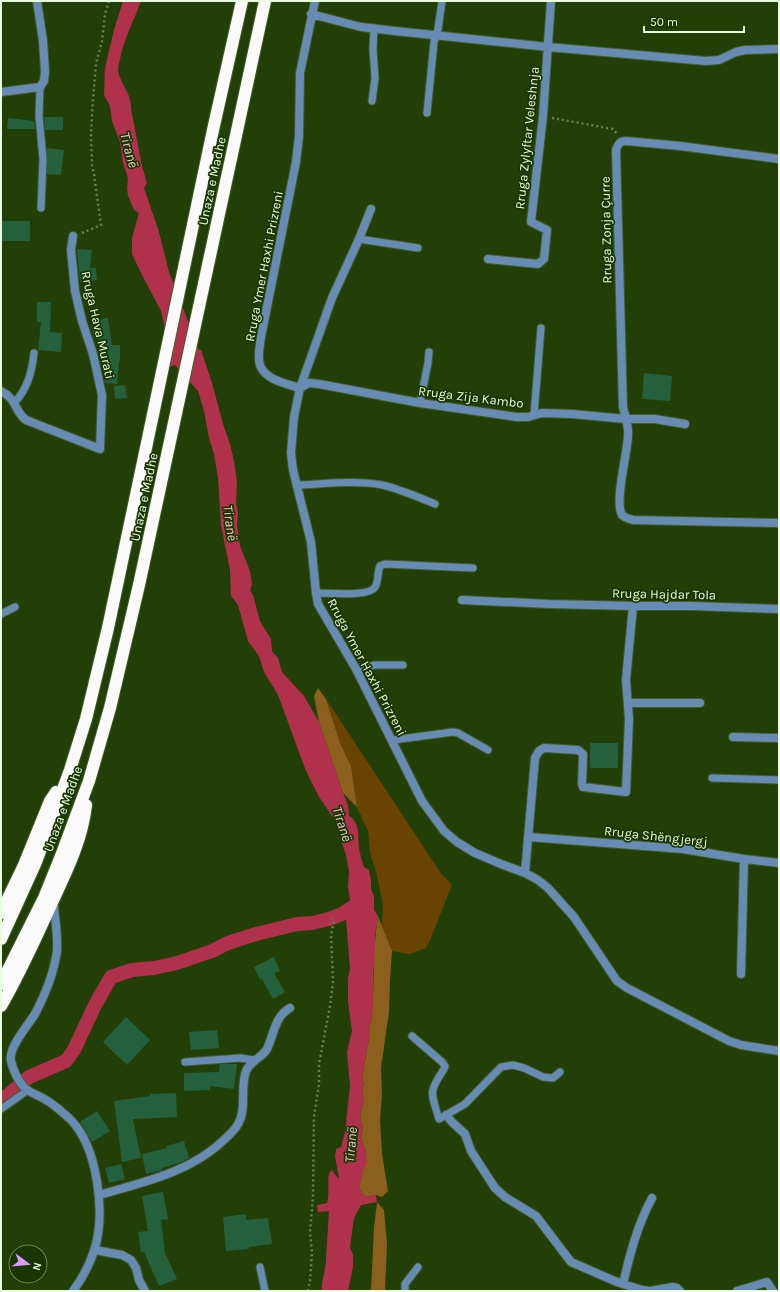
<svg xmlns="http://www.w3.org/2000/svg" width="780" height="1292" viewBox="0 0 780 1292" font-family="Karla,sans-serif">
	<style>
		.green { fill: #694401 }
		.forest { fill: #8b601d }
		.water { fill: #b0314b }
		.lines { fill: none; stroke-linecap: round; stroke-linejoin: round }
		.canal { stroke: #b0314b; stroke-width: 14 }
		.building { fill: #24603b }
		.lane-casing { stroke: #435d2a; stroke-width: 9 }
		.street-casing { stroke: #435d2a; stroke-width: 10 }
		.highway-casing { stroke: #435d2a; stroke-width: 14 }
		.path { stroke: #6a8254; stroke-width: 2.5; stroke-dasharray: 2 3; stroke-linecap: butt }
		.lane { stroke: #688bb4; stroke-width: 7 }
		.street { stroke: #688bb4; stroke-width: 8 }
		.highway { stroke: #fafafa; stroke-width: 12 }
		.labels { text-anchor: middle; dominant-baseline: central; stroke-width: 3.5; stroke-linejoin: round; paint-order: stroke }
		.street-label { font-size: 13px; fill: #eafcde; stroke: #193500 }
		.water-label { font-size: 14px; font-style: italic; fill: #e9c7c9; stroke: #193500 }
	</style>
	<rect width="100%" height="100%" fill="#233f08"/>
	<!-- green -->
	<path class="green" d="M326,699L442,875L452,884L431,938L426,948L410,954L392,951L382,926L383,905L376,871L370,853L368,831L357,807L351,766L340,743Z"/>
	<!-- forest -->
	<path class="forest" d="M318,688L326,699L340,743L351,766L357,807L343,793L319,722L314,696Z
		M378,916L392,951L390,981L389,1012L381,1068L382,1095L380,1120L382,1154L388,1191L382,1197L376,1195L365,1197L359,1188L366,1153L361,1138L363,1128L360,1117L364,1098L362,1091L364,1084L362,1078L370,1033L368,1025L371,1023C375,987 372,951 378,916Z
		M377,1202L384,1210L387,1244L385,1291H371L374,1228Z"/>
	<!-- water -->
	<path class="water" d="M123,1H141C134,21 124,38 120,59C119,63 118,68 118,71C121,86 132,93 131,109L142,166L147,183L144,188L159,232L169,272L199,350H201L212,383L223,424L230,444L234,461L237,482L236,504L238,513L237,525L240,546L250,571L252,584L250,590L253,595L260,621L271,639L272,651L278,658L282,672L304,696L319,722L343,793L348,805L349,816C360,822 358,837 359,848C360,855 362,861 364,867L369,870L371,880V889L374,896V910L378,916L375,936V955L373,973V1006L371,1023L368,1025L370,1033L362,1078L364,1084L362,1091L364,1098L360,1117L363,1128L361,1138L366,1153L367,1163L364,1168L359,1188L365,1197L376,1195L377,1202L361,1205L354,1218L350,1247L353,1255V1267L348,1291H322C321,1281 326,1270 326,1259C327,1243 328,1227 329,1211L318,1212L317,1205L327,1203C330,1193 327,1183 329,1173L332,1170L337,1177L339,1178L335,1156L336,1149L341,1147L345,1132L350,1086L347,1052L352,1031L348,1002V978L350,969L346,919L351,906L348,887L349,872L346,855L340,837L339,826L319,797L306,771L278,695L264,672L259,656L248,641L238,605L231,596L230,570L221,525L218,478L214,454L209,438L204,411L198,391L175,365L166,368L164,362L172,359L161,311L141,273L132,254V238L139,213L134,210L128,196L127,188L128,178L123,163L120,142L112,121L110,106L104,95L105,68L114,30Z"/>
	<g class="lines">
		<!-- canal -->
		<path class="canal" d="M1,1101L29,1077L66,1061L74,1050L95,1005L111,977L132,970L154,968L177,963L212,951L228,943L256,934L297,924L312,923L329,919L342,914L357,904"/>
	</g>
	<!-- building -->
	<path class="building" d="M44,117H63V130H45Z
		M8,118L34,121L35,129H7Z
		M47,148L64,150L61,175L47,174Z
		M1,221H30V241H1Z
		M77,249L92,250L90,268H96L97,280L80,282Z
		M37,302H51L50,332L62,333L61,352L38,350L41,322H37Z
		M108,318L112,345H120V361H119L117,384L105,383L103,373V362H100L98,338L94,339L91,321Z
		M644,373L672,376L670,401L642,399Z
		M125,385L127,398L115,399L114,386Z
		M590,743H618V768H590Z
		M274,957L280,971L274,973L285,992L273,999L262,979L260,980L254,967Z
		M126,1017L150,1040L127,1065L103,1042Z
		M217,1030L219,1048L191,1050L189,1032Z
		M220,1064H237L234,1089L210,1086V1090L184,1091V1073L219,1072Z
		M176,1093L177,1117L133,1119L141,1158L122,1162L114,1101L150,1096V1094Z
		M97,1111L110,1131L92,1142L80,1122Z
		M184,1141L189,1158L179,1163L162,1168V1170L146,1174L142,1154L167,1148L166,1146Z
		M121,1164L125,1179L109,1183L105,1168Z
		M163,1192L168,1219L161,1220L165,1253L177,1279L159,1286L144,1252H141L138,1232L148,1231L142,1196Z
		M246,1214V1220L268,1218L272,1244L249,1247V1249L226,1251L223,1217Z"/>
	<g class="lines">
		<defs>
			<path id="lane" d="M40,87L39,116L43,159L41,208
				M372,101L375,78L373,49L374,28
				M427,113L434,42L438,29L442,1
				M359,239L418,248
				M15,402C28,388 32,371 34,353
				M420,403L428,363L429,352
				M534,415L541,328
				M297,485C324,484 356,480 382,485C400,489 418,497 435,504
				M316,593C327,593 370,597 375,587C379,581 377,573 380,566L385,564L473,568
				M1,614L15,607
				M356,669L375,665H403
				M393,740L453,732L458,733L488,750
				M712,778L779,780
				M412,1036L442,1062L445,1066L444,1069C428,1093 431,1092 439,1119L465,1104L501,1067L513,1065L524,1068L543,1077L553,1078L560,1072
				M185,1062L240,1058L254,1060
				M1,1109L28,1090
				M260,1267L265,1291
				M405,1291V1284L418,1267"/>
			<path id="street" d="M311,14L361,27L395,31L548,47L706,61L719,60L736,52L745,50L779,49
				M1,92L40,87L44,81L45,72L43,41L37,1
				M779,159L680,146L626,141C620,141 618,144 616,150L623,407C625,416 629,426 628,435C628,451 614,502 622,515C625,518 630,519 633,520L779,523
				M371,209L359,239L332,298L300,388L294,417L291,453L293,470L311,542L316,593L318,604L356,669L422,801L444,831L457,842L475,853L501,864L525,873L538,880L548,888L574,917L617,981L627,988L729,1041L741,1045L779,1051
				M488,259L538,264L544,259L547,230L531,222L543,116L551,1
				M300,388C287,384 265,380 260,365C257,356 260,346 261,337L296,162L299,136L300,73L315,1
				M300,388L309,383L319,384L420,403L517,417H528L542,413L572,414L626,419H655L685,424
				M1,391C18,400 14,411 26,420L100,449L102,395L93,354L82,321L75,291L71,250L73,236
				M462,600L549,604L633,606H692L779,609
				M628,703H700
				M733,737L779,738
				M529,837L683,849L744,859L779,863
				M525,873L535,758L539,751L544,748L578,750L583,754V757L582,784L583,787L626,792L629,719L626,680L633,606
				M54,906C55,920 58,936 57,951C54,972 45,995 35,1014C28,1025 8,1048 11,1061C13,1069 18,1080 23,1086C28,1093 39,1095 46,1100C55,1105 62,1112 70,1119C98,1147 106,1214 94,1251C89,1266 82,1279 73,1291
				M741,974L744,859
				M446,1115L452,1122L465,1134L471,1151L495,1188L505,1197L536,1216L571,1262L617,1282L642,1290L650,1291L673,1287L677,1288L680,1291
				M99,1195C144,1182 192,1172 226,1138C230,1134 235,1130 238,1124C247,1109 240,1087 246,1071C251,1060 262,1058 267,1049C274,1034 275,1016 290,1008
				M95,1250L122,1255L131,1260L136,1268L139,1280L145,1291
				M623,1284C630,1254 637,1226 652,1198
				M737,1291L767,1282L773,1291"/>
			<path id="highway" d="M1,913L24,865L50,801L56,792
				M1,939L36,862L70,770L86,719L108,628L213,130L242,1
				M1,984L44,898L61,856L89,781L110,708L139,585L265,1
				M1,1006C19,975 34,942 49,909C64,876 82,842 86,805"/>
		</defs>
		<!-- lane casing -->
		<use href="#lane" class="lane-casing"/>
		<!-- street casing -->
		<use href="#street" class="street-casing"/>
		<!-- highway casing -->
		<use href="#highway" class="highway-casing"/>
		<!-- path -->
		<path class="path" d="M552,118L613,129L617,134
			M82,233L101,225L94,174L92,165L91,133L93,99L96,64L102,41L105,14L109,1
			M308,1291L310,1281L312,1252L310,1232L313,1198L314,1117L319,1084V1064L330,1006L333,982L331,935L334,921L332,918"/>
		<!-- lane -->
		<use href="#lane" class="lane"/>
		<!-- street -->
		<use href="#street" class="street"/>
		<!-- highway -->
		<use href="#highway" class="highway"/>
	</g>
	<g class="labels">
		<!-- street labels -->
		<g class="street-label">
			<text transform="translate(527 138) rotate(-84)">Rruga Zylyftar Veleshnja</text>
			<text transform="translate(212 181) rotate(-78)">Unaza e Madhe</text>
			<text transform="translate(606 230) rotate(-91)">Rruga Zonja Çurre</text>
			<text transform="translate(264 266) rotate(-79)">Rruga Ymer Haxhi Prizreni</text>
			<text transform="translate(98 325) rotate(77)">Rruga Hava Murati</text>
			<text transform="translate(471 397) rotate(7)">Rruga Zija Kambo</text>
			<text transform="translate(144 497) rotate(-78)">Unaza e Madhe</text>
			<text transform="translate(664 594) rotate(1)">Rruga Hajdar Tola</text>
			<text transform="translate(367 667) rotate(62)">Rruga Ymer Haxhi Prizreni</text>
			<text transform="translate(63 809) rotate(-70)">Unaza e Madhe</text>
			<text transform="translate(656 836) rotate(6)">Rruga Shëngjergj</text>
		</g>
		<!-- water labels -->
		<g class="water-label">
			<text transform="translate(129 150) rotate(75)">Tiranë</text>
			<text transform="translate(230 523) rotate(82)">Tiranë</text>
			<text transform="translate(342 824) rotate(72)">Tiranë</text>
			<text transform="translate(351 1145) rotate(-85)">Tiranë</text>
		</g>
	</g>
	<!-- border -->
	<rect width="780" height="1292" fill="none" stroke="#eafcde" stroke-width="4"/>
	<!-- north arrow -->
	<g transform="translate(28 1264) rotate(106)"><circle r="19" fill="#193500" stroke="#6d8559"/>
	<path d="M0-3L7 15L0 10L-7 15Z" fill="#d89af8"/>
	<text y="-6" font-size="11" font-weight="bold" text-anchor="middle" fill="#eafcde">N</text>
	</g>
	<!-- scale -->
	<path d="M644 26v6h100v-6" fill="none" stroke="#eafcde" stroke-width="2"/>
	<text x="650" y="26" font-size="12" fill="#eafcde" stroke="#193500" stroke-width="3" paint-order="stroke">50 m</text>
</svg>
